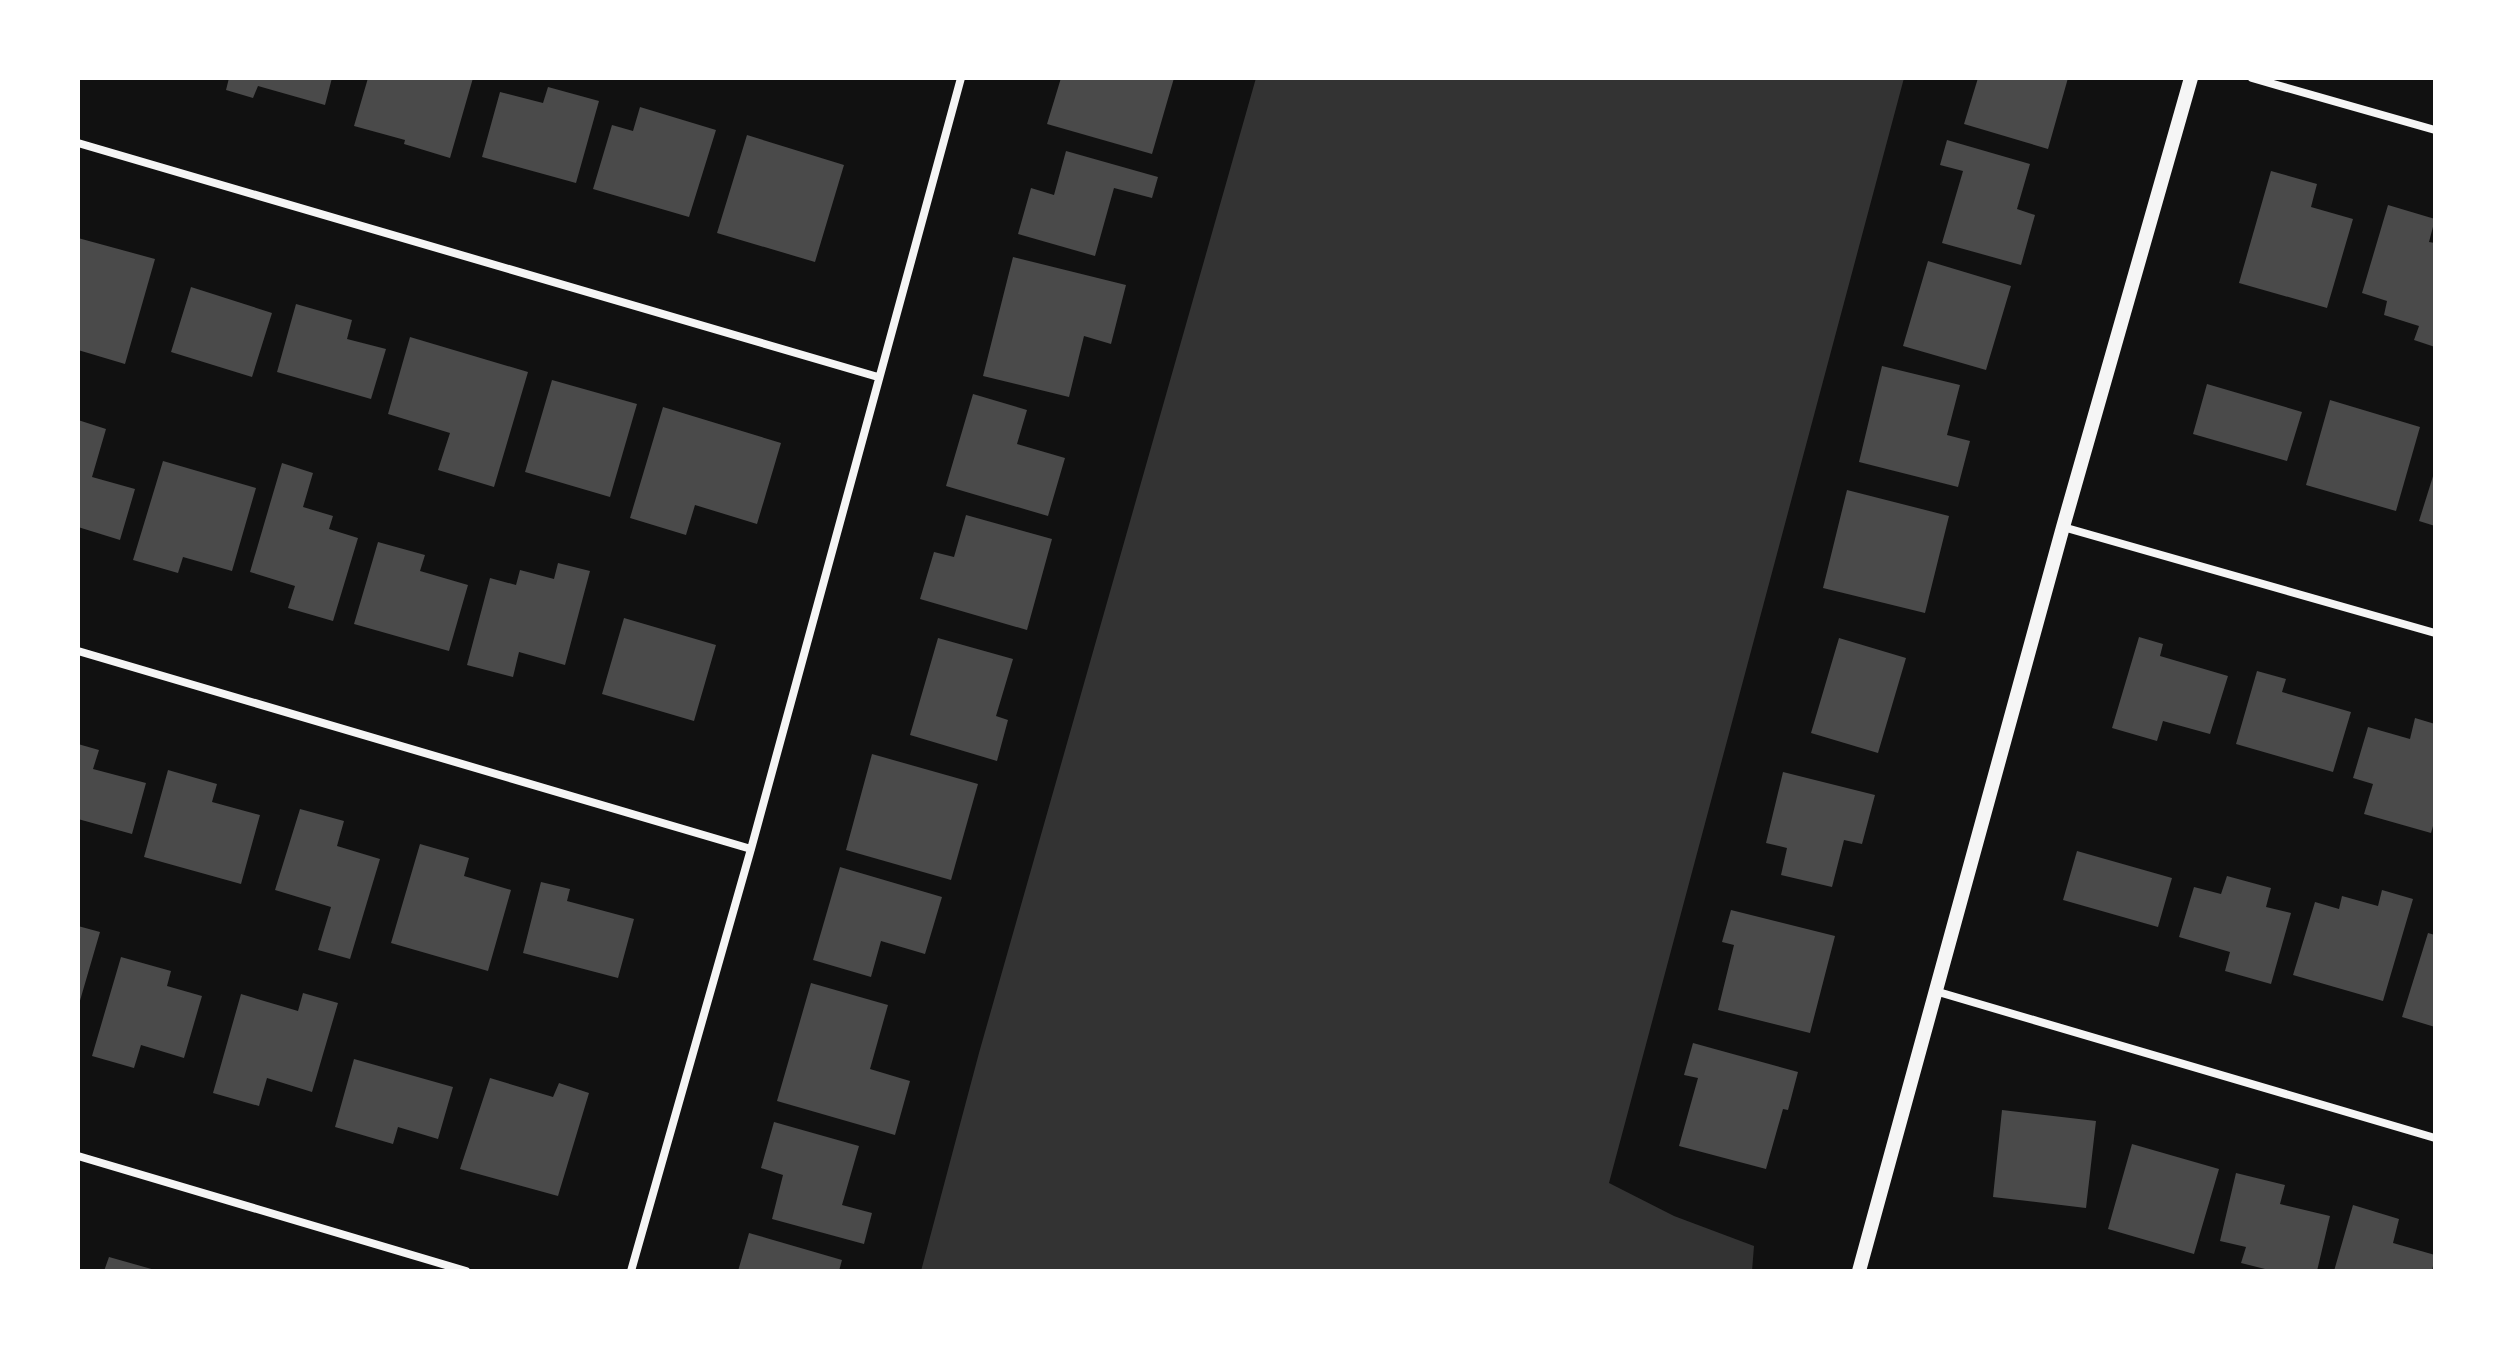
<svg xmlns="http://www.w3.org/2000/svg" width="2513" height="1349" viewBox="0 0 2513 1349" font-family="Quicksand,sans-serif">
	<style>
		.water { fill: #333 }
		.building { fill: #4a4a4a }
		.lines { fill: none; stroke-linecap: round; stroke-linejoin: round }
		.minor { stroke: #f5f5f5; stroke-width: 8 }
		.tertiary { stroke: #f5f5f5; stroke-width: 14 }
	</style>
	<rect width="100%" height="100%" fill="#111"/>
	<!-- water -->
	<path class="water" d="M1256,78H1904L1609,1183L1674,1216L1754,1246L1752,1271H921L979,1053Z"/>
	<!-- building -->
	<path class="building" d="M229,78H332L325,105L258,86L253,98L226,90Z
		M368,78H473L450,158L404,144L405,140L354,126Z
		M1061,78H1174L1152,154L1047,124Z
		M1978,78H2068L2048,149L1964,124Z
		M548,87L599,101L576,183L482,157L500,92L543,103Z
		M640,107L716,130L689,217L593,189L612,125L633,131Z
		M747,135L844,165L815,262L717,233Z
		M1947,140L2030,164L2017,209L2035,215L2021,265L1942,243L1963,171L1940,165Z
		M1066,151L1158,177L1152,198L1114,188L1095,256L1018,234L1031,188L1054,195Z
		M2271,171L2317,184L2311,207L2353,219L2327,308L2239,283Z
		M2388,205L2435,219L2429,242L2435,243V347L2414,340L2419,326L2384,315L2387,301L2362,293Z
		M78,238L155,259L125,364L78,350Z
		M1013,257L1126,285L1111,344L1084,336L1069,397L983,376Z
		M1928,261L2011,286L1986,370L1903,346Z
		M191,287L272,313L252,377L171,352Z
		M296,304L352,320L347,339L386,349L371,399L277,372Z
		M410,337L528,372L494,487L438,470L450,433L388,414Z
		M1882,366L1960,385L1947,435L1970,441L1958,487L1859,462Z
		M552,380L637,404L610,497L525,472Z
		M2207,384L2302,412L2287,461L2193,434Z
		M973,394L1027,410L1017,444L1065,458L1048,516L946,486Z
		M2330,400L2420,427L2396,511L2306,485Z
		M663,407L781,443L757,524L695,505L686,535L630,518Z
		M78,420L106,429L92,477L135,489L120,540L78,527Z
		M163,461L256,488L232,571L183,557L178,573L133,560Z
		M282,463L313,473L303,507L333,516L329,529L358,538L333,621L288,608L295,586L250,572Z
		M2434,473H2435V526L2419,521Z
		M1847,490L1949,516L1925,613L1823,588Z
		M966,515L1052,539L1027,630L920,599L934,552L954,557Z
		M378,542L425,555L420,571L468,585L449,651L354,624Z
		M558,563L590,571L565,665L519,652L513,677L467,665L490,578L516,585L520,570L554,579Z
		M624,618L716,645L694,721L602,694Z
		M2139,637L2163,644L2160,656L2228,676L2210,734L2163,721L2157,741L2112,728Z
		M938,638L1013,659L996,716L1008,720L997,761L910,735Z
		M1839,638L1906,658L1878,753L1811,733Z
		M2257,671L2286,679L2282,692L2351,712L2333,772L2236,744Z
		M2415,718L2435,724V819L2431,833L2364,814L2373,784L2353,778L2368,727L2410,739Z
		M78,744L99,750L93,769L146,783L132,834L78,819Z
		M872,754L978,784L951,880L846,850Z
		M168,770L217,784L212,802L260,815L241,884L144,857Z
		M1783,772L1875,795L1862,844L1844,840L1832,887L1781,875L1787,848L1766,843Z
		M300,809L344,821L337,846L380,859L350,959L318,950L331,907L275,890Z
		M420,844L469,858L464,876L511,890L488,971L391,943Z
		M2077,851L2172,878L2158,927L2063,900Z
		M840,867L942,897L925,954L881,941L871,977L813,960Z
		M2227,876L2271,888L2266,907L2291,913L2271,984L2225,971L2230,952L2179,937L2194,887L2221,894Z
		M541,882L570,889L567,901L634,919L618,978L523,953Z
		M2382,890L2413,899L2383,1001L2293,975L2315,902L2339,909L2342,896L2378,906Z
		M1731,910L1835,936L1810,1033L1718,1010L1734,945L1722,942Z
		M78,926L100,932L79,1004L78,1003Z
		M2428,933L2435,935V1027L2402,1017Z
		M121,957L171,971L167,986L202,996L184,1058L141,1045L134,1068L92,1056Z
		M811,983L888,1005L870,1069L910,1081L895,1135L777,1101Z
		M303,993L338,1003L312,1092L267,1078L259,1106L213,1093L241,994L298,1011Z
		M1693,1043L1798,1072L1788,1110L1783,1109L1766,1169L1679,1146L1698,1078L1684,1075Z
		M354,1059L453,1087L438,1139L398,1127L393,1144L335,1127Z
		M490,1078L553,1097L559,1083L589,1093L558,1196L460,1169Z
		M2002,1110L2096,1121L2086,1208L1993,1197Z
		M774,1122L859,1146L842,1205L872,1213L864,1244L772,1219L783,1175L761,1168Z
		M2132,1144L2219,1169L2194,1254L2108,1229Z
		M2236,1173L2285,1185L2280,1204L2330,1216L2317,1271H2273L2241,1263L2246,1247L2220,1241Z
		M2353,1205L2399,1219L2393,1243L2435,1255L2432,1271H2334Z
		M749,1233L842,1260L839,1271H738Z
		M109,1257L155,1270V1271H104Z"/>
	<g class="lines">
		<!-- minor -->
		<path class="minor" d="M2252,78L2435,130
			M78,143L878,377
			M2063,527L2435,633
			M78,651L751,849
			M1935,991L2435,1138
			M78,1156L466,1271
			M631,1271L751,849L961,78"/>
		<!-- tertiary -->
		<path class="tertiary" d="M1859,1271L2063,527L2191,78"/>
	</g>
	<!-- border -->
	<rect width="2513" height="1349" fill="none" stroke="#ffffff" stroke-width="160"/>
</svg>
